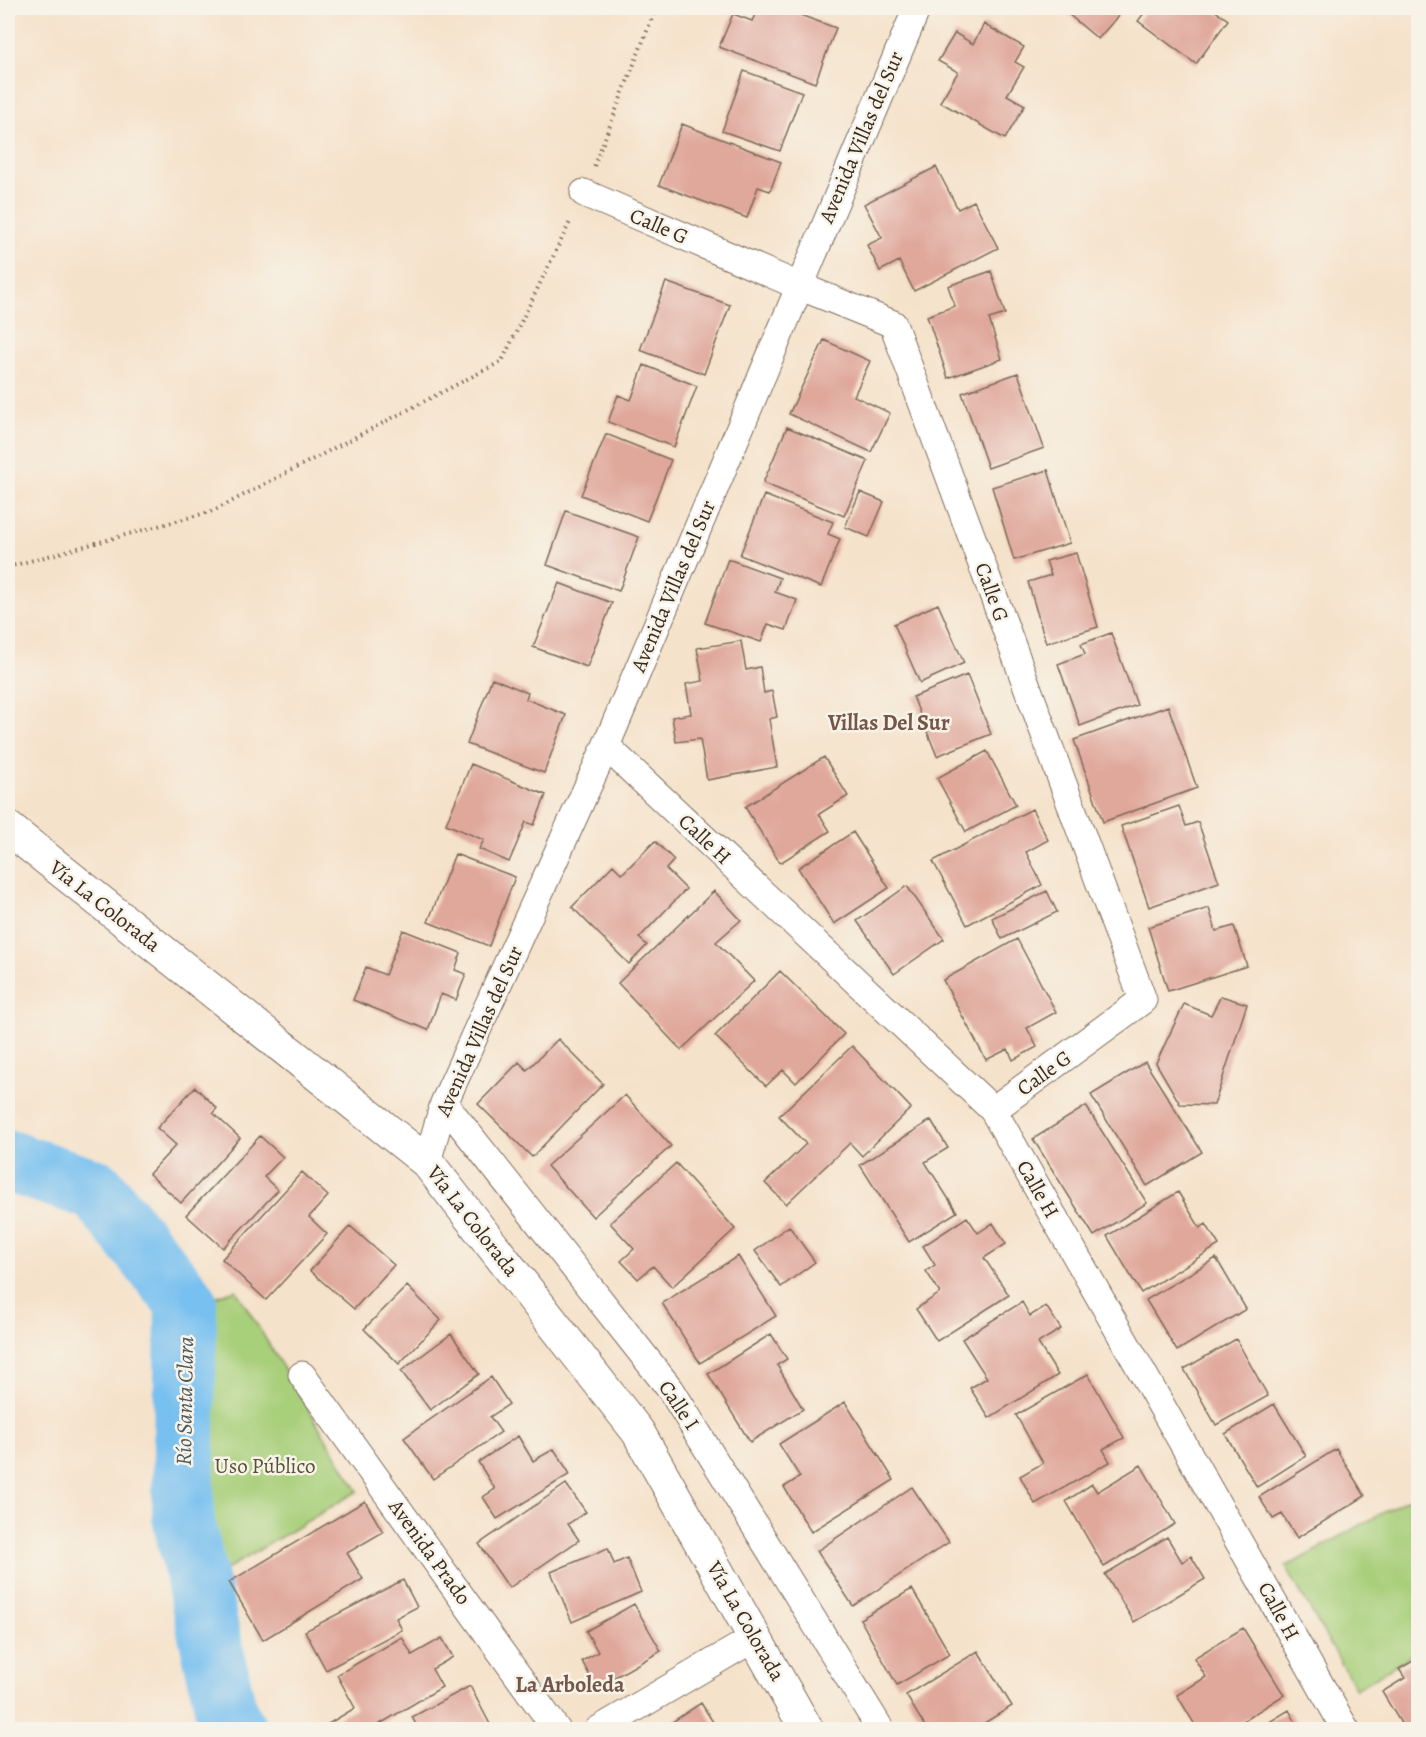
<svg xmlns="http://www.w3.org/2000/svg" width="1426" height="1737" viewBox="0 0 1426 1737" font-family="Alegreya,serif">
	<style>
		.green { fill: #a8cf7a; stroke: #727c4c; stroke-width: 1.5 }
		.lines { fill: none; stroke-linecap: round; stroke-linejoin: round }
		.river { stroke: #77c0f0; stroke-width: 62 }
		.building { fill: #e0a79b }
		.street-casing { stroke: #7c6a5a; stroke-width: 29 }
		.secondary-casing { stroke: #7c6a5a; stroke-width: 35 }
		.path { stroke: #7c6a5a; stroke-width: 4; stroke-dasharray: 1.5 4.5; stroke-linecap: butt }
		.street { stroke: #fff; stroke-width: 27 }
		.secondary { stroke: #fff; stroke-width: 33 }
		.labels { text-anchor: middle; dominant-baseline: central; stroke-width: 5; stroke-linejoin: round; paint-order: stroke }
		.street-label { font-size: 21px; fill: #3b2a1e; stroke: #f7f3e8 }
		.park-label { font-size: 21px; fill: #565335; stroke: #f7f3e8 }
		.neighbourhood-label { font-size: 22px; font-weight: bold; fill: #75564a; stroke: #f7f3e8 }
		.water-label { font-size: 22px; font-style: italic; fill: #4d575d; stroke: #f7f3e8 }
	</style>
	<rect width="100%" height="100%" fill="#f7f3e8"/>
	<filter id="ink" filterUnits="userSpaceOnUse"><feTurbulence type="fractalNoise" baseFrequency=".0167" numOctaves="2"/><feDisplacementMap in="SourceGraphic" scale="12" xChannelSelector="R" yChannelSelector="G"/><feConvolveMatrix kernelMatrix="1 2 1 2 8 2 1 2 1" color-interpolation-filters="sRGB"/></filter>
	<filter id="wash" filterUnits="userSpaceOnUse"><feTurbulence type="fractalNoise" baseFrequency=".008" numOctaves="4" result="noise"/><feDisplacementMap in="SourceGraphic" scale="24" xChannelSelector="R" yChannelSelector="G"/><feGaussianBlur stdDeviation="1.35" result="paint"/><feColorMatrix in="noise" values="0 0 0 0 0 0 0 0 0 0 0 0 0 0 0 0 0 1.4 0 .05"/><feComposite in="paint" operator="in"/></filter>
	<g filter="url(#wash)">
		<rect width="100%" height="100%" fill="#f5e2ca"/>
		<!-- green -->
		<path class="green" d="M236,1290L358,1491L217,1575L194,1446L196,1303Z
			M1418,1493V1651L1356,1689L1286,1567Z"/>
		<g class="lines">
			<!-- river -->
			<path class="river" d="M8,1161L96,1190L186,1302L183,1517L227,1715L236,1730"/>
		</g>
		<g id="blocks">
			<!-- building -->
			<path class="building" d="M758,8H781L836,28L815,83L719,47L733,14L752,21Z
				M1061,8H1125L1098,39Z
				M1148,8H1211L1228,20L1196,64L1138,21Z
				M984,24L1024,47L1015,62L1024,67L1007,95L1025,105L1005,139L940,102L958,72L938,61L955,33L973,44Z
				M744,71L802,92L780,151L722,131Z
				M682,124L781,162L770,191L758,187L747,218L659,185Z
				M936,167L958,209L974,201L998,248L914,291L899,261L880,271L867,245L882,238L864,204Z
				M991,271L1005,314L989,319L1002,359L948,378L927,316L955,306L948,286Z
				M666,282L730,305L704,374L640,350Z
				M824,340L870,361L854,396L890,413L871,452L789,414Z
				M644,365L697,386L674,447L608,422L618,395L631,400Z
				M1018,373L1044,448L988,468L962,393Z
				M787,427L868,461L844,516L763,483Z
				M606,434L671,460L647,521L581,495Z
				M1048,470L1070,543L1014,560L992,487Z
				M860,492L884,502L869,537L845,527Z
				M764,495L833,522L828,534L840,539L821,587L740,555Z
				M566,511L639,537L619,591L547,565Z
				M1076,553L1098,627L1046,643L1028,582L1051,575L1046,561Z
				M728,559L780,578L775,592L797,600L786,630L768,624L761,642L705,623Z
				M559,583L612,603L587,667L533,647Z
				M938,604L964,663L920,683L894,624Z
				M1111,633L1137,705L1080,726L1058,664L1085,654L1081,644Z
				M741,641L746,670L760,667L764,693L772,691L777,717L769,719L777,767L707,780L700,739L676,742L672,717L691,714L686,684L703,681L697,648Z
				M967,675L991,734L937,756L913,697Z
				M492,678L528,693L526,699L566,715L544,773L467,744Z
				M1168,706L1197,788L1103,822L1074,740Z
				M987,751L1016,805L966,832L937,778Z
				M824,757L848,796L819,814L830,831L780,863L745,807Z
				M471,764L546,795L534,825L526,822L509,862L479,849L484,840L446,824Z
				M1179,806L1186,826L1198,822L1219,882L1149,907L1121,826Z
				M1032,809L1048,840L1026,852L1042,885L967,925L933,861Z
				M853,832L889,888L834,924L798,868Z
				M655,841L674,860L666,869L686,889L639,938L647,945L629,964L572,907L613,865L622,874Z
				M455,854L515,877L489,946L428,922Z
				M907,886L944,939L894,974L857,921Z
				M714,891L741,920L716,942L754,981L681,1050L618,983Z
				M1047,891L1057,912L1002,939L992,918Z
				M1209,908L1216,931L1234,926L1247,966L1168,991L1148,927Z
				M403,930L461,953L455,970L466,974L456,1000L441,994L428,1030L353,1000L366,967L385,975Z
				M1017,939L1056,1012L1027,1028L1037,1047L1013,1060L1008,1049L986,1060L943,980Z
				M780,971L844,1034L796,1083L783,1070L766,1086L715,1036Z
				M1221,996L1247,1004L1214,1105L1180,1104L1156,1063L1184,1004L1211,1015Z
				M558,1039L603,1084L532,1157L478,1104L519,1062L527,1070Z
				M852,1046L911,1108L862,1156L850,1143L786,1204L765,1183L806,1144L779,1116Z
				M1145,1062L1202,1152L1147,1186L1091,1095Z
				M195,1087L217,1108L213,1113L240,1138L181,1203L149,1174L176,1145L157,1128Z
				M625,1095L671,1146L593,1217L547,1166Z
				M1086,1106L1147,1203L1094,1236L1033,1139Z
				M931,1120L948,1148L925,1162L957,1212L909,1242L860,1165Z
				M260,1136L283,1157L264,1177L278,1190L223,1248L186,1215Z
				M676,1163L735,1229L672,1287L653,1266L638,1279L621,1261L634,1249L610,1223Z
				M302,1172L328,1196L309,1217L327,1234L266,1300L222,1259Z
				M1178,1192L1200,1228L1206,1224L1219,1245L1141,1293L1107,1236Z
				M967,1217L978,1233L993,1223L1006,1244L984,1258L1009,1295L937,1341L916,1309L940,1293L926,1271L935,1265L923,1246Z
				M350,1226L394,1265L354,1309L310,1271Z
				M789,1226L815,1262L781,1287L755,1251Z
				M738,1256L776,1316L700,1363L662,1303Z
				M1216,1258L1246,1309L1177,1351L1146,1300Z
				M407,1286L441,1320L399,1364L364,1329Z
				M1022,1302L1030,1316L1046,1306L1061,1329L1038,1343L1058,1375L989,1418L970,1388L987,1378L962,1339Z
				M451,1334L479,1374L430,1410L401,1371Z
				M771,1334L787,1359L777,1365L803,1409L750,1442L708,1374Z
				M1236,1339L1268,1396L1216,1425L1184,1369Z
				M1088,1374L1124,1438L1103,1449L1110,1462L1035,1504L1020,1476L1043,1463L1016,1415Z
				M491,1377L509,1404L490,1417L501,1432L433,1479L404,1438Z
				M845,1402L894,1480L811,1532L784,1487L800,1477L779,1444Z
				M1274,1404L1306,1456L1257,1487L1225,1434Z
				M518,1436L533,1461L554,1449L570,1474L497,1519L483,1497L495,1489L478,1462Z
				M1336,1449L1365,1496L1297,1538L1282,1514L1273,1519L1259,1497Z
				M1141,1465L1175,1524L1104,1567L1066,1501L1092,1484L1097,1492Z
				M566,1484L586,1512L568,1524L579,1540L509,1588L479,1544Z
				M912,1487L949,1542L853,1606L817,1551Z
				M365,1501L383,1532L347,1553L363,1579L263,1640L229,1582Z
				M1167,1537L1182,1562L1191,1556L1205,1579L1134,1622L1105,1574Z
				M608,1548L614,1564L627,1558L641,1592L572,1622L551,1572Z
				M403,1580L417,1607L396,1618L402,1630L326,1670L305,1631Z
				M912,1589L950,1654L897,1685L860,1619Z
				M634,1604L661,1651L596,1688L582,1661L598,1652L586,1631Z
				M1243,1628L1284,1695L1229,1730H1198L1177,1695L1206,1677L1194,1658Z
				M402,1637L412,1655L442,1638L453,1657L432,1669L442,1687L370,1730H318L355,1708L337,1675Z
				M978,1651L1012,1706L973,1730H927L906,1695Z
				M1418,1658V1730H1405L1382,1692L1405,1678L1399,1669Z
				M470,1686L493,1730H419L412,1717Z
				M701,1703L718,1730H660Z
				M1289,1710L1300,1730H1256Z"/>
		</g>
	</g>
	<g filter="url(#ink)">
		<use href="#blocks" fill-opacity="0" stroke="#7c6a5a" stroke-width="1.5"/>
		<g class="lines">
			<defs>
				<path id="street" d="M584,193L799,286L893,324L1143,1000L993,1110
					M606,746L993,1110L1346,1730
					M444,1103L671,1390L881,1730
					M427,1162L444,1103L606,746L917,8
					M302,1375L557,1730
					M598,1730L756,1637"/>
				<path id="secondary" d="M8,828L427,1162L638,1432L807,1730"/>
			</defs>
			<!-- street casing -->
			<use href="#street" class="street-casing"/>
			<!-- secondary casing -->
			<use href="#secondary" class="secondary-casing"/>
			<!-- path -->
			<path class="path" d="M594,166L656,8
				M8,567L213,511L502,361L571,220"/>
			<!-- street -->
			<use href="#street" class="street"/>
			<!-- secondary -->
			<use href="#secondary" class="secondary"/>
		</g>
	</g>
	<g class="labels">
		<!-- street labels -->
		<g class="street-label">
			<text transform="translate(861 137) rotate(-67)">Avenida Villas del Sur</text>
			<text transform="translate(659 226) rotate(23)">Calle G</text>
			<text transform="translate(673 586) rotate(-67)">Avenida Villas del Sur</text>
			<text transform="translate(992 592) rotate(70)">Calle G</text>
			<text transform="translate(705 839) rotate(43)">Calle H</text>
			<text transform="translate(105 906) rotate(38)">Vía La Colorada</text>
			<text transform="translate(479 1031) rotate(-66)">Avenida Villas del Sur</text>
			<text transform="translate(1044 1073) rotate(-36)">Calle G</text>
			<text transform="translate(1038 1189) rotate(60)">Calle H</text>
			<text transform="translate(473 1221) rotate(52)">Vía La Colorada</text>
			<text transform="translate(679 1405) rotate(56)">Calle I</text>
			<text transform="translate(430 1552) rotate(54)">Avenida Prado</text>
			<text transform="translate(1279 1611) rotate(61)">Calle H</text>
			<text transform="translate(746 1621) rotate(60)">Vía La Colorada</text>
		</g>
		<!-- park labels -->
		<g class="park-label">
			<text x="265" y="1466">Uso Público</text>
		</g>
		<!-- neighbourhood labels -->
		<g class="neighbourhood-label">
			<text x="889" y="723">Villas Del Sur</text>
			<text x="570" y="1685">La Arboleda</text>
		</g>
		<!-- water labels -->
		<g class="water-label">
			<text transform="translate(185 1401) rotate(-89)">Río Santa Clara</text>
		</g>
	</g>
	<!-- margin -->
	<rect width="1426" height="1737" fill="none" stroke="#f7f3e8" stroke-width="30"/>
</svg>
